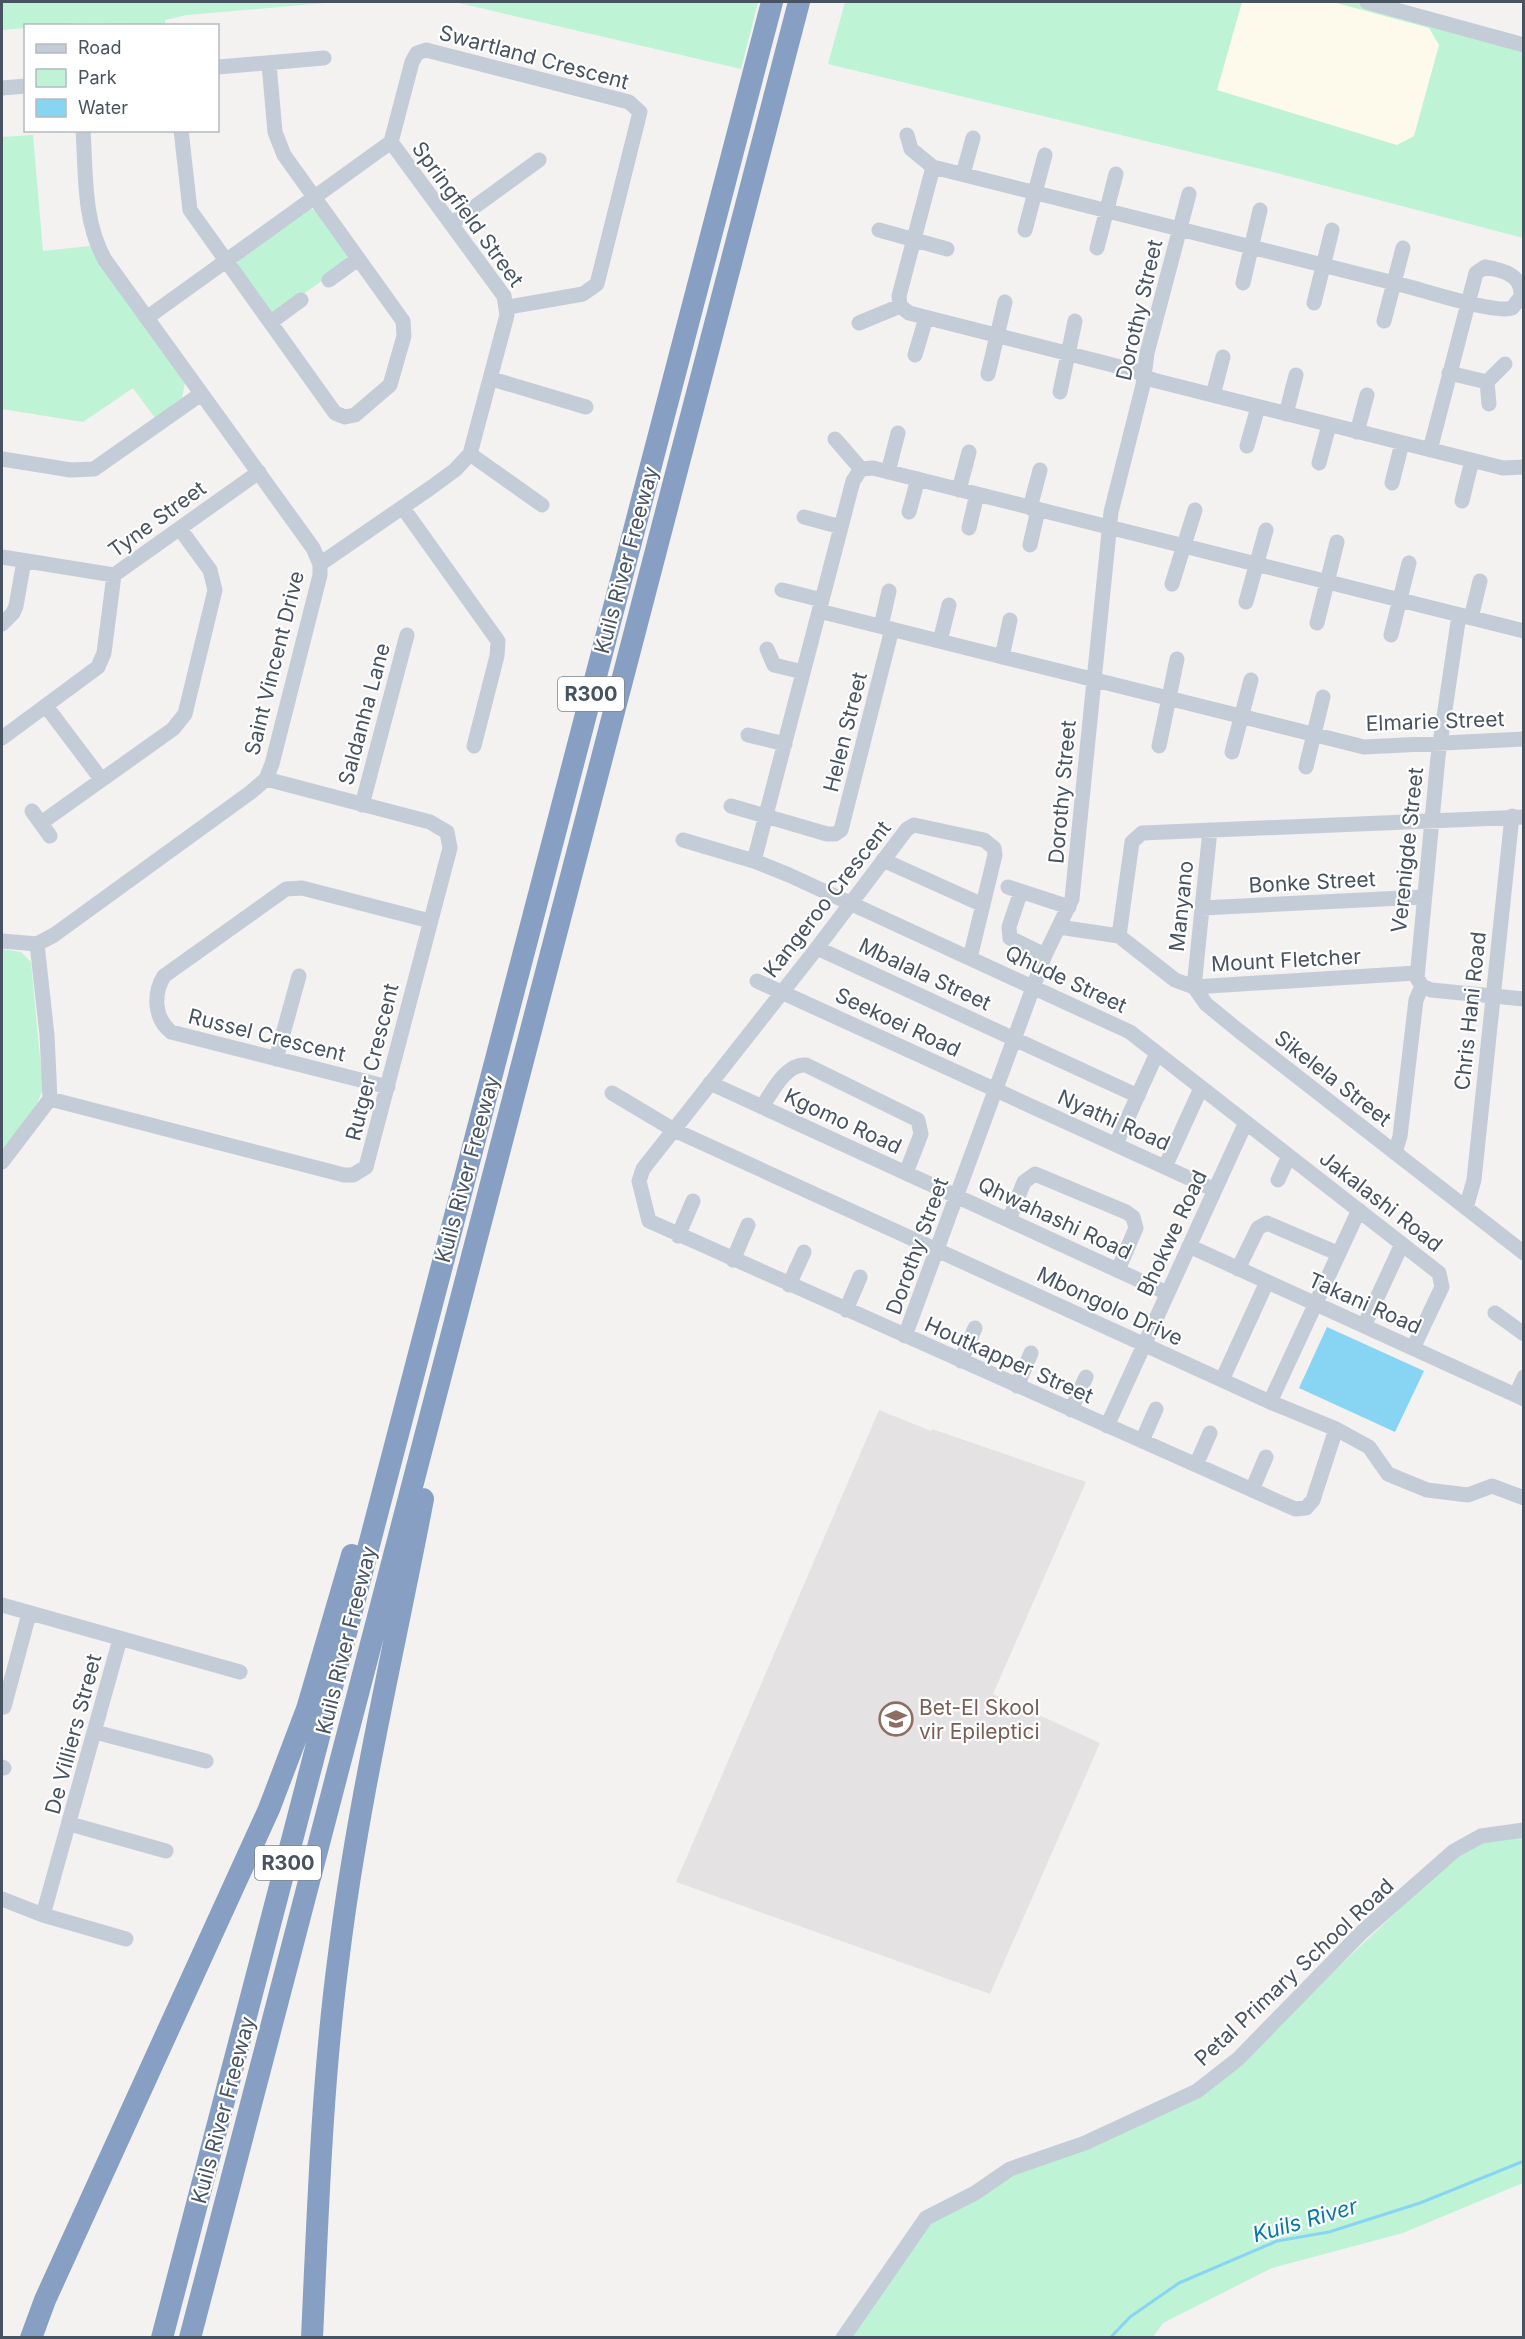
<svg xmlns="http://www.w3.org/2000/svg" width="1525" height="2339" viewBox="0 0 1525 2339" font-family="Inter,sans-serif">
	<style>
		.commercial { fill: #fefaeb }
		.education { fill: #e5e2e3 }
		.green { fill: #bef3d6 }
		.water { fill: #88d5f3 }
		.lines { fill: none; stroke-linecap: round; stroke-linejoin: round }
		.stream { stroke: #88d5f3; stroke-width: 3 }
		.minor { stroke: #c4ccd7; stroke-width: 15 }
		.highway { stroke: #869fc3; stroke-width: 22 }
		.labels { text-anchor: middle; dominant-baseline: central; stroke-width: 4.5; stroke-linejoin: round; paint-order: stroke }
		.shield { fill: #fff; stroke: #7e8790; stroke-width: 1.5 }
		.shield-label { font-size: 20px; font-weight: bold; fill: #475360 }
		.street-label { font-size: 21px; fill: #475360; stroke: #fff }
		.education-label { font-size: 21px; fill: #785e54; stroke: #fff; text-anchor: start }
		.water-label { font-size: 22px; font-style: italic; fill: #0479a8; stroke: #fff }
	</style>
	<rect width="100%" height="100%" fill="#f4f1f1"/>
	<!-- commercial -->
	<path class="commercial" d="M1242,2H1333L1430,28L1439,45L1414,136L1397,146L1217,90Z"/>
	<!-- education -->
	<path class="education" d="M879,1410L931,1431L932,1429L1086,1482L993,1694L1100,1743L990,1994L676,1882Z"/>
	<!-- green -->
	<path class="green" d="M2,2H324L325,3L187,15L165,20V25L81,23L26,26L25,28L2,30Z
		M455,2H758L741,69Z
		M845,2H1242L1217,90L1397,145L1414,136L1439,45L1429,28L1333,2H1355L1523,48V238L1269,171L828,64Z
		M33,135L43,251L90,246L185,383L182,398L155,418L133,388L83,422L2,409V137Z
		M310,209L317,210L353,259L272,316L237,264L238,261Z
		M2,949L21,952L31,962L43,1090L34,1110L2,1149Z
		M1523,1836V2183L1403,2233L1272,2268L1163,2323L1153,2337L850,2338L929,2222L997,2180L1184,2100L1297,2006L1444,1867L1476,1843Z"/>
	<!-- water -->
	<path class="water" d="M1327,1327L1424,1371L1395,1432L1299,1388Z"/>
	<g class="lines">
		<!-- stream -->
		<path class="stream" d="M1110,2338L1130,2317L1179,2283L1277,2241L1329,2232L1420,2203L1524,2161"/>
		<!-- minor -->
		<path class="minor" d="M1367,2L1524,45
			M218,67L324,58
			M2,88L26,86
			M181,130L190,210L335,413L345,417L355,415L390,385L404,336L403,321L284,155L275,132L269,64
			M907,135L911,149L933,167C1090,207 1248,246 1406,286C1426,291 1496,314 1512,308L1521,297C1523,275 1503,270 1485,267L1476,273L1430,450
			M963,174L973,138
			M451,224L539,160
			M879,230L947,249
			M1025,230L1045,155
			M1097,248L1116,174
			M329,280L358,259
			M1243,283L1260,210
			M1314,303L1332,230
			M900,306L899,296L933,167
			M148,317L391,142L412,62L417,53L426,50L629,102L640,112L597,284L583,294L508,307
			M1384,321L1403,248
			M271,322L301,300
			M859,323L900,306L909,313L1136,371L1153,380L1503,468L1524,467
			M915,355L926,318
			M1449,373L1487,382L1505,364
			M988,374L1005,302
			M492,379L586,407
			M1487,382L1489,404
			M1060,392L1075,321
			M1213,395L1223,357
			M1286,414L1296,375
			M1357,432L1367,395
			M835,439L861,469L873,468L1524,631
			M1247,446L1258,407
			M470,454L542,505
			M2,459L71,470L94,469L201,394
			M1319,463L1329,425
			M888,472L898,433
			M1392,483L1402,443
			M959,490L969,452
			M1462,501L1472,460
			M403,508L498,641L497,656L474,746
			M1030,508L1040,470
			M909,512L918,479
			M804,517L841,527
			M969,528L977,494
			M1030,545L1038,510
			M2,557L114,575L259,472
			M320,564L429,489L455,470L470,454L507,315L504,296L391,142
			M1172,584L1195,510
			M782,590L822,600
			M1246,602L1266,530
			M819,611L1364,747L1524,739
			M1459,615L1438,757L1417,978L1422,986L1431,990L1524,999
			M1471,618L1480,581
			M1317,623L1337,542
			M2,624L13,613L16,606L24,561
			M881,626L889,591
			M1391,635L1409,563
			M940,641L949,605
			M767,649L774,665L803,672
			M1002,657L1010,620
			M46,706L101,779
			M748,735L785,744
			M2,738L98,667L104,653L114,575
			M1159,746L1177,659
			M1232,752L1251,680
			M1306,767L1323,697
			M362,805L407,635
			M731,806L827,834H835L841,830L892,629
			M32,811L50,836
			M1524,817L1142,833L1132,842L1119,936L1175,980L1194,987L1206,1004L1239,1031L1524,1253
			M41,823L173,729L185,714L215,590L210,570L180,529
			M1210,830L1194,987L1416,973
			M683,840L754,861L789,875L1130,1032L1439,1273L1442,1287L1413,1348
			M883,860L983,905
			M754,861L853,481L861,469
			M1008,887L1069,907
			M1021,891L1009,927L1010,938L1045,955
			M1202,908L1423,897
			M1059,927L1119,936
			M2,941L37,944L54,935L251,792L266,779L272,764L320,575V564L313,548L105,260C83,221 86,174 83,130
			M817,948L1138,1096
			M970,958L995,855L994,848L984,840L914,825L907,829L817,948L643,1169L639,1181L649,1221L1295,1509L1306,1508L1313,1500L1336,1429
			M757,981L1215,1190
			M276,1059L299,976
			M710,1083L1167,1293
			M388,1087L171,1032C154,1018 153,994 164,976L286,889L302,888L430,921
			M612,1093L674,1130L1270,1402L1336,1429L1369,1447L1388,1474L1427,1490L1468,1495L1492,1486L1524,1498
			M50,1099L344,1175H353L366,1167L450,848L447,832L430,822L266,779
			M762,1107C772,1092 786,1063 806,1065L918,1120L921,1134L906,1173
			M1116,1144L1157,1053
			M1395,1153L1400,1136L1416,1000L1422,986
			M2,1162L50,1099L47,1035L37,944
			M1165,1167L1201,1088
			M1278,1180L1289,1156
			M1466,1208L1474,1180L1512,816
			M1009,1220L1024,1182L1035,1174L1126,1212L1133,1217L1136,1228L1118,1270
			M678,1236L693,1201
			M1189,1246L1524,1399
			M733,1260L748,1225
			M1238,1269L1258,1228L1267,1223L1337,1253
			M789,1285L804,1252
			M846,1310L860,1277
			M1495,1313L1524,1334
			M1364,1326L1402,1244
			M905,1336L1045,955L1072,899L1111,512L1143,385L1147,353L1189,194
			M961,1361L975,1328
			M1222,1380L1267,1282
			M1017,1386L1031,1353
			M1516,1395L1524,1377
			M1270,1402L1359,1210
			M1071,1410L1086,1377
			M1107,1426L1246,1122
			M1142,1441L1156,1409
			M1196,1465L1210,1433
			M1252,1490L1266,1457
			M2,1605L240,1672
			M4,1707L29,1614
			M95,1732L206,1761
			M2,1767L4,1768
			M70,1824L166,1851
			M2,1899L43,1915L120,1639
			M43,1915L126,1939
			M843,2338L926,2218L975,2193L1010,2169L1085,2143L1197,2091L1238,2059L1362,1932L1454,1851L1481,1836L1524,1830"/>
		<!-- highway -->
		<path class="highway" d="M31,2338L45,2300L269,1809L307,1709L352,1555
			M162,2338L772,2
			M190,2338L799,2
			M312,2338C318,2209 322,2081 339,1954C358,1801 394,1650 423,1499"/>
	</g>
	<!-- icons -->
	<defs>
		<symbol id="school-ring" viewBox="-11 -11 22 22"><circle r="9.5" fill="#fff" stroke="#8d6e63" stroke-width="1.5"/><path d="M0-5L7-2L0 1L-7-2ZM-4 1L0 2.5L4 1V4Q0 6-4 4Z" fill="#8d6e63"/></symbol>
	</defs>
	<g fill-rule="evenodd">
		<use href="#school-ring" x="877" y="1700" width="38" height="38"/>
	</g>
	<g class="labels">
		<!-- shield labels -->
		<g class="shield">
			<rect x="558" y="677" width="66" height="34" rx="4.5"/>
			<rect x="255" y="1846" width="66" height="34" rx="4.5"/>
		</g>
		<g class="shield-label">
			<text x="591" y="694">R300</text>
			<text x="288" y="1863">R300</text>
		</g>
		<!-- street labels -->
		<g class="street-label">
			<text transform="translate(534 57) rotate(15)">Swartland Crescent</text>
			<text transform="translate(468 214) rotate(54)">Springfield Street</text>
			<text transform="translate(1139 310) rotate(-77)">Dorothy Street</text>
			<text transform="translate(157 519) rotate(-36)">Tyne Street</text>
			<text transform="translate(626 560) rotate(-75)">Kuils River Freeway</text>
			<text transform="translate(274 663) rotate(-76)">Saint Vincent Drive</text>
			<text transform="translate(364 714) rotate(-75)">Saldanha Lane</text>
			<text transform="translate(1435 721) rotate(-2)">Elmarie Street</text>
			<text transform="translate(845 732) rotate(-76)">Helen Street</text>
			<text transform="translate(1062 792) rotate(-85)">Dorothy Street</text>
			<text transform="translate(1407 850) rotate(-84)">Verenigde Street</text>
			<text transform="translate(1312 882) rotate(-3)">Bonke Street</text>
			<text transform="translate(827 899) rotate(-52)">Kangeroo Crescent</text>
			<text transform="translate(1181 906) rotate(-84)">Manyano</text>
			<text transform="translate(1286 960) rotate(-3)">Mount Fletcher</text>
			<text transform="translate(925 974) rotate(25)">Mbalala Street</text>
			<text transform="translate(1066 979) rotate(25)">Qhude Street</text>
			<text transform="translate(1470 1011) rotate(-84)">Chris Hani Road</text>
			<text transform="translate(898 1022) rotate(25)">Seekoei Road</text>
			<text transform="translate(267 1035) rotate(14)">Russel Crescent</text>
			<text transform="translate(372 1062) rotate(-76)">Rutger Crescent</text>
			<text transform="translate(1333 1078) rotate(38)">Sikelela Street</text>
			<text transform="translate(1114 1120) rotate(24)">Nyathi Road</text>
			<text transform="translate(843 1121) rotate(25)">Kgomo Road</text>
			<text transform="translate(467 1169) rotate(-75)">Kuils River Freeway</text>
			<text transform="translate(1381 1201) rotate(38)">Jakalashi Road</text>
			<text transform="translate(1055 1218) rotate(25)">Qhwahashi Road</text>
			<text transform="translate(1172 1233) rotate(-65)">Bhokwe Road</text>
			<text transform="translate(917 1246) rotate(-70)">Dorothy Street</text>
			<text transform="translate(1365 1303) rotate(24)">Takani Road</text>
			<text transform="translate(1110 1306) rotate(25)">Mbongolo Drive</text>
			<text transform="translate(1009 1360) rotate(24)">Houtkapper Street</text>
			<text transform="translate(346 1640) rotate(-76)">Kuils River Freeway</text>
			<text transform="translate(73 1734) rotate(-75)">De Villiers Street</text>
			<text transform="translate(1294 1972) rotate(-43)">Petal Primary School Road</text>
			<text transform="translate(223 2110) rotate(-75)">Kuils River Freeway</text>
		</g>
		<!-- education labels -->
		<g class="education-label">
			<text x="919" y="1707">Bet-El Skool<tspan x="919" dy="24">vir Epileptici</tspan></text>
		</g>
		<!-- water labels -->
		<g class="water-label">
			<text transform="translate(1305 2220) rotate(-16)">Kuils River</text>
		</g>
	</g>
	<!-- border -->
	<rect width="1525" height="2339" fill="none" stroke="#475360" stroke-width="6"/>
	<!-- legend -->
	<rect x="24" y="24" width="195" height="108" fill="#ffffff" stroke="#b5babf" stroke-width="1.5"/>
	<rect x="36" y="44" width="30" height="9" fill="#c4ccd7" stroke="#b5babf" stroke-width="1.5"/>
	<text x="78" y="54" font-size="18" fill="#475360">Road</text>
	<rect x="36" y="69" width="30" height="18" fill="#bef3d6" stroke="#b5babf" stroke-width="1.5"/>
	<text x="78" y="84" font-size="18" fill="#475360">Park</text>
	<rect x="36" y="99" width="30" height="18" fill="#88d5f3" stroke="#b5babf" stroke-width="1.5"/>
	<text x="78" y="114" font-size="18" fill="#475360">Water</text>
</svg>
